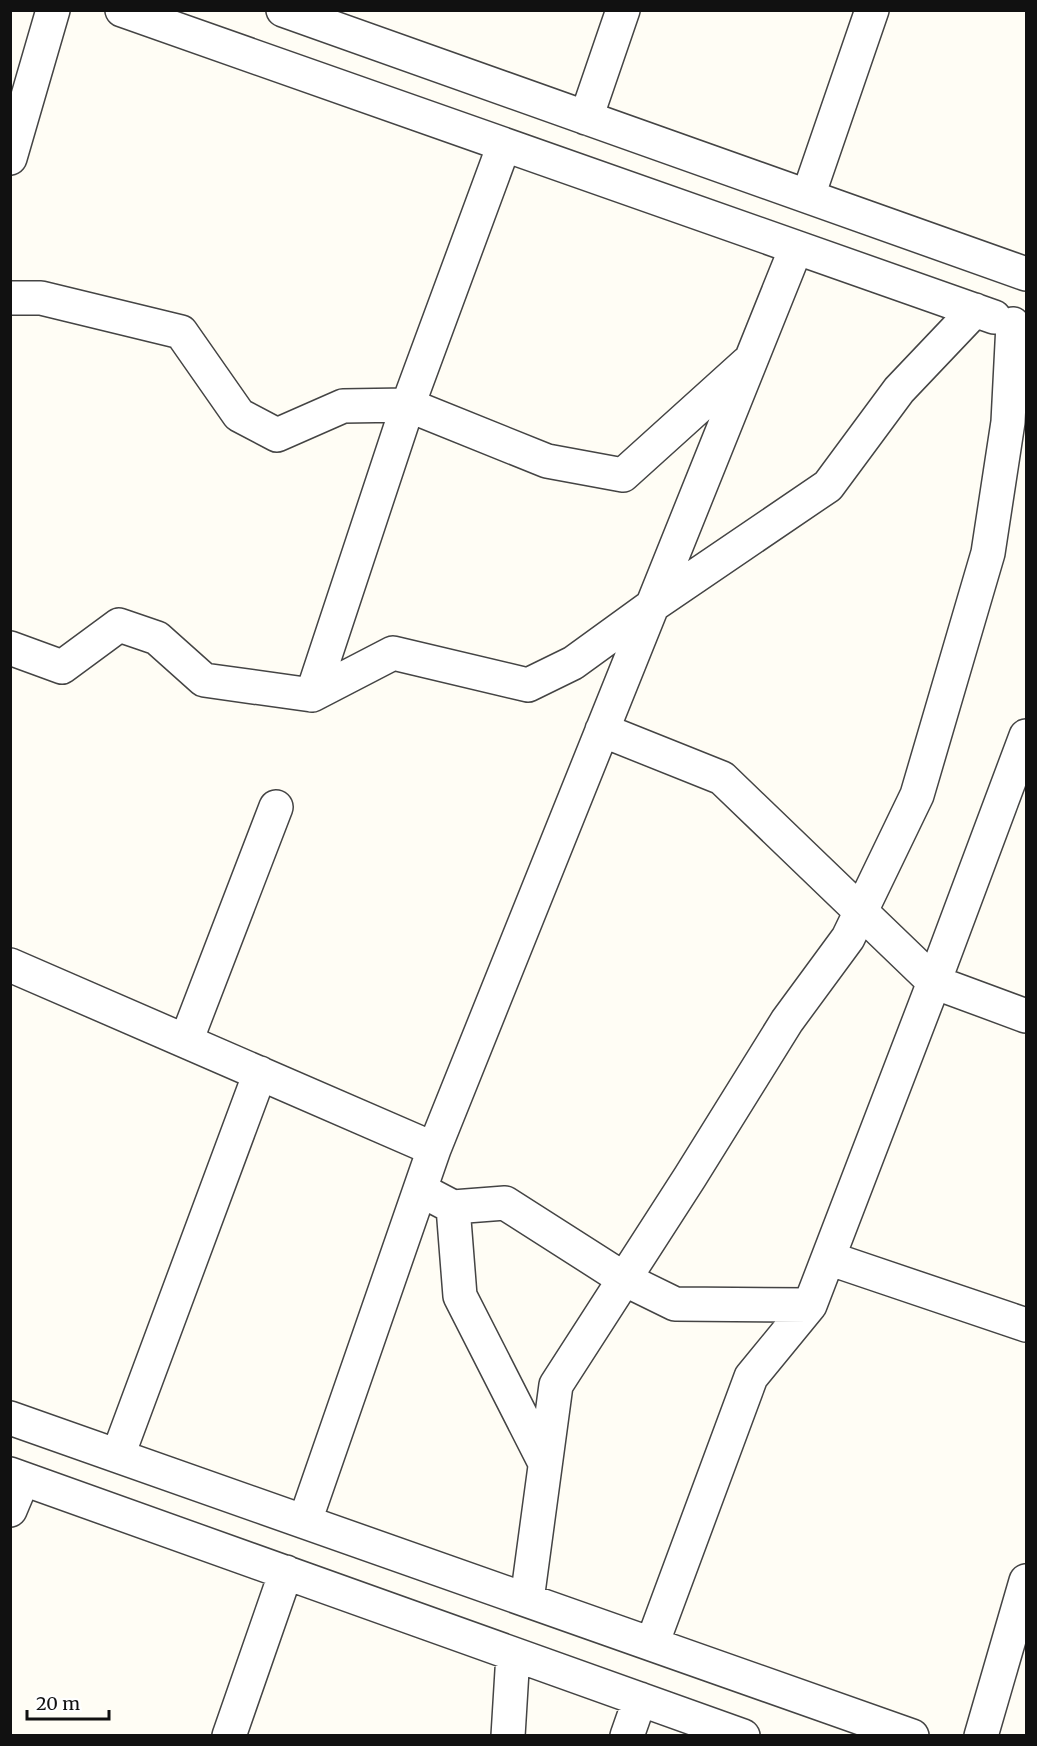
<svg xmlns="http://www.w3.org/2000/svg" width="1037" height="1746" viewBox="0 0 1037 1746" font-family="Merriweather,serif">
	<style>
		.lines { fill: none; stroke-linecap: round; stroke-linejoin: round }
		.minor-casing { stroke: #444; stroke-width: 36 }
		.minor { stroke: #fff; stroke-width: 33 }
	</style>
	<rect width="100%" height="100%" fill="#fffdf5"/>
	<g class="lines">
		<defs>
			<path id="minor" d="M122,10L994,317
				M283,10L1026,274
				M586,118L623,10
				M10,158L53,10
				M808,196L872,10
				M10,298H41L181,332L239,415L277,435L343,406L408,405L547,461L623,475L747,363
				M10,648L62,667L119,625L157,638L204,680L312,695L393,653L528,685L573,663L653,605L828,486L899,390L975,310
				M312,695L408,405L504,145
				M602,730L722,778L934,982L1026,1016
				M10,965L434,1149
				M186,1041L276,807
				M434,1197L453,1207L460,1296L545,1463
				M453,1207L505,1203L624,1279L675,1304L810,1305
				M828,1258L1026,1325
				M10,1418L912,1736
				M118,1455L260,1073
				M10,1474L743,1736
				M10,1510L23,1479
				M305,1521L434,1149L796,248
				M527,1600L556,1385L690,1177L787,1021L848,938L917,795L988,553L1008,422L1013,324
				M652,1644L751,1377L810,1305L934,982L1026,736
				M229,1736L286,1572
				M508,1736L513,1654
				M627,1736L640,1699
				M981,1736L1026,1581"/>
		</defs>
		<!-- minor casing -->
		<use href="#minor" class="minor-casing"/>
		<!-- minor -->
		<use href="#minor" class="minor"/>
	</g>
	<!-- border -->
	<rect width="1037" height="1746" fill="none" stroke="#111111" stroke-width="24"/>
	<!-- scale -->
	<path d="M27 1710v9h82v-9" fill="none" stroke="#111111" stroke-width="3"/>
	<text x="36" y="1710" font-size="18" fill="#111111" stroke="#ffffff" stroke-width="4.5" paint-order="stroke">20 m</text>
</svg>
